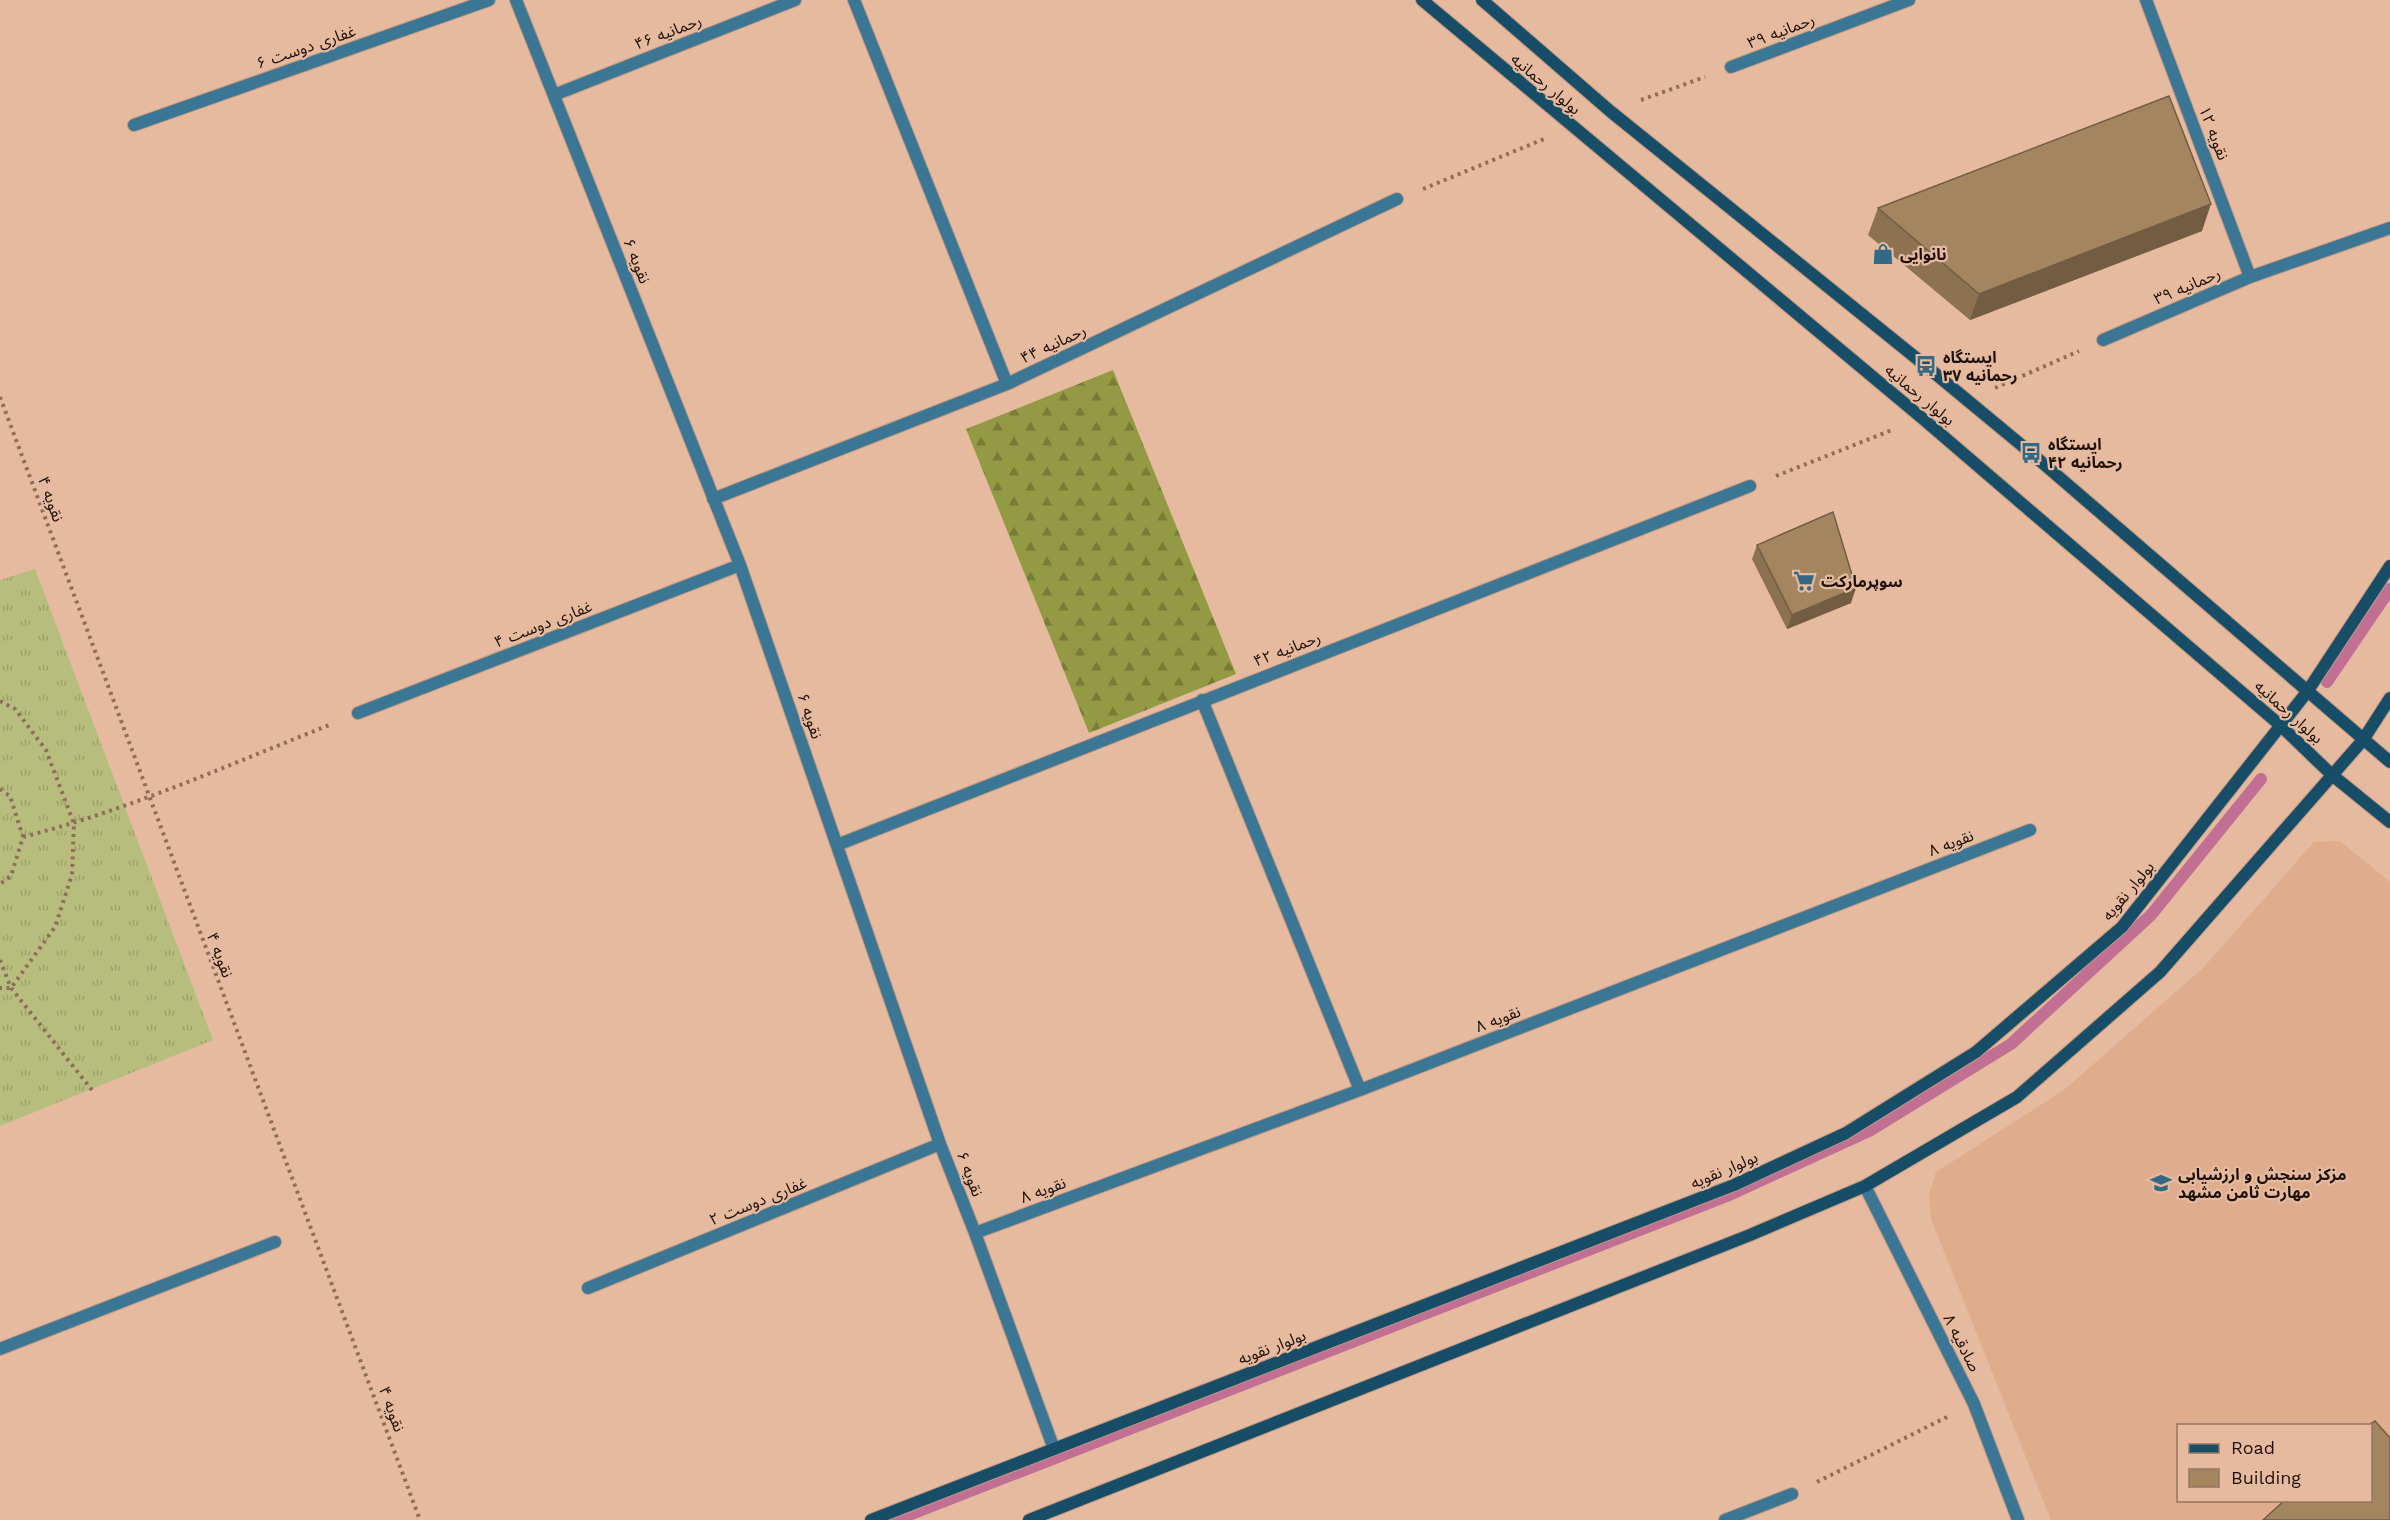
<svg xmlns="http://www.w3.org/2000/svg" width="2390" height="1520" viewBox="0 0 2390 1520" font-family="'Work Sans','Noto Sans Arabic',sans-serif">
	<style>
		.built { fill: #dfac8d; fill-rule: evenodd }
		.grass { fill: url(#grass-tufts) }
		.forest { fill: url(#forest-firs) }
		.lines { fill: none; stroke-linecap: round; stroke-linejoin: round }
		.stream { stroke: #c17093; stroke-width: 12 }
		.minor-casing { stroke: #be9880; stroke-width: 14 }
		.secondary-casing { stroke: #be9880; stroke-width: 14 }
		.path { stroke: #8d6e5b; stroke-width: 4; stroke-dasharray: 3 4.5; stroke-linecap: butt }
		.minor { stroke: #3c7695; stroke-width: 12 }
		.secondary { stroke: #174d66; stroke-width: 12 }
		.wall { fill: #8c7253 }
		.shaded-wall { fill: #725d43 }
		.building { fill: #a38560; stroke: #725d43; stroke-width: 1.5 }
		.labels { text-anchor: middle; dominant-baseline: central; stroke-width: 4.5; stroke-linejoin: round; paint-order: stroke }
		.street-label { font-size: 16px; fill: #1f1006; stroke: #e6ba9f }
		.poi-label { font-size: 16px; font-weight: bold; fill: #1f1006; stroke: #e6ba9f; text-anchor: start }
	</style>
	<defs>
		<pattern id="grass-tufts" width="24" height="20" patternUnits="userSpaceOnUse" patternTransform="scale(1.5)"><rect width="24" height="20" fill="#b7be7d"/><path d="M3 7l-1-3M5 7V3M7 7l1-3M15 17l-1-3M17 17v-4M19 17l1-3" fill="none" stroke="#9da26b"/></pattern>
		<pattern id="forest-firs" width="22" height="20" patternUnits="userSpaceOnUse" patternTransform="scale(1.5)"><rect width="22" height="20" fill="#939a43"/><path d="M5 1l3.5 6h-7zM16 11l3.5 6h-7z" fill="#777c36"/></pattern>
	</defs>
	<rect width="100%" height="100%" fill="#e6ba9f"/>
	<!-- built -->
	<path class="built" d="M2340,841L2390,882V1520H2051L1931,1219L1929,1195L1936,1172L2064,1090L2203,968L2314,842ZM2178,1426H2370V1500H2178Z"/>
	<!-- grass -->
	<path class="grass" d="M35,569L213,1040L0,1126V580Z"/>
	<!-- forest -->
	<path class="forest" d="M1113,370L1236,674L1089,733L966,429Z"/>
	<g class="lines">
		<!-- stream -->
		<path class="stream" d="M2327,682L2390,589
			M896,1520L1727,1196L1871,1130L2011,1044L2151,915L2261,779"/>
		<defs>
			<path id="minor" d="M516,0L740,565L940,1144L975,1233L1054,1449
				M854,0L1007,384
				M2146,0L2250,277
				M1731,67L1909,0
				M554,95L795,0
				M134,125L489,0
				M2103,340L2250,277L2390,228
				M713,499L1007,384L1397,199
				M1202,700L1360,1090
				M358,713L740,565
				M837,845L1750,486
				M1865,1186L1974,1404L2018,1520
				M975,1233L1360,1090L2030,830
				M588,1288L940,1144
				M0,1349L275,1242
				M1725,1520L1792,1494"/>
			<path id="secondary" d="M1422,0L1922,418L2280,725L2332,775L2390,822
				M1482,0L1610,111L1926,366L2031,453L2390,762
				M871,1520L1734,1185L1846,1133L1976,1052L2122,927L2307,692L2390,566
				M1029,1520L1750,1235L1865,1186L2017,1097L2160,972L2363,740L2390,698"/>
		</defs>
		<!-- minor casing -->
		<use href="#minor" class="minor-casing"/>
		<!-- secondary casing -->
		<use href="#secondary" class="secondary-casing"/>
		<!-- path -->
		<path class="path" d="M1641,100L1705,77
			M1423,189L1544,139
			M1995,388L2079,351
			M0,397L420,1520
			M1776,476L1892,430
			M0,701L15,709L46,750L74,824L72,875L55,927L11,988H0
			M0,789L10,796L23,837L11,876L0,884
			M23,837C129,810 230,764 332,724
			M0,960L11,988L92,1090
			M1817,1482L1949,1416"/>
		<!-- minor -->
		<use href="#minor" class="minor"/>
		<!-- secondary -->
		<use href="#secondary" class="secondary"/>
	</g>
	<!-- wall -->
	<path class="wall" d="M1878,208L2202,231L1970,320L1868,235Z
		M1757,545L1851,603L1787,629L1752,559Z"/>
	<!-- shaded-wall -->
	<path class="shaded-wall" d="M2211,204L2202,231L1970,320L1979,294Z
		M1856,588L1851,603L1787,629L1792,615Z"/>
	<!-- building -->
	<path class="building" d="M2169,96L2211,204L1979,294L1878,208Z
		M1833,512L1856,588L1792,615L1757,545Z
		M2375,1421L2390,1438V1520H2263L2285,1500H2370V1425H2369Z"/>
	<!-- icons -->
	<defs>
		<symbol id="shop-bare" viewBox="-9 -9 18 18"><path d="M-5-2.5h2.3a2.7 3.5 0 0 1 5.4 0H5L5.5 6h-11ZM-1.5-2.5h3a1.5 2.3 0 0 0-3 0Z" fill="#336984" stroke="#e6ba9f" stroke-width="2.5" paint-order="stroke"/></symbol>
		<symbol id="bus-bare" viewBox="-9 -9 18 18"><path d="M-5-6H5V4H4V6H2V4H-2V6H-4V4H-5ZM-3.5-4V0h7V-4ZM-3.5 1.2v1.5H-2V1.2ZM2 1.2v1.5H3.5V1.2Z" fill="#336984" stroke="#e6ba9f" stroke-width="2.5" paint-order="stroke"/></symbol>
		<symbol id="supermarket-bare" viewBox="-9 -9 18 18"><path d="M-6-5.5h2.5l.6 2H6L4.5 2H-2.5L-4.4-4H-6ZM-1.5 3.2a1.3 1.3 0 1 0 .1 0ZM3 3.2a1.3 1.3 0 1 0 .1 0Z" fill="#336984" stroke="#e6ba9f" stroke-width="2.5" paint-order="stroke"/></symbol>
		<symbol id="school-bare" viewBox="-9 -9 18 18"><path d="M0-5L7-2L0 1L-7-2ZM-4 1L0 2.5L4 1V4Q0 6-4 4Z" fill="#336984" stroke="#e6ba9f" stroke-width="2.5" paint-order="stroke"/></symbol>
	</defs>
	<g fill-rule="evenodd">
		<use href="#shop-bare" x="1868" y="239" width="30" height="30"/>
		<use href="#bus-bare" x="1911" y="351" width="30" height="30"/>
		<use href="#bus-bare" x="2016" y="438" width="30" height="30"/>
		<use href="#supermarket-bare" x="1789" y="566" width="30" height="30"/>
		<use href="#school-bare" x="2146" y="1168" width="30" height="30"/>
	</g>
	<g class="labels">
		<!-- street labels -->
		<g class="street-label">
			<text transform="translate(1781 31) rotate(-21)">رحمانیه ۳۹</text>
			<text transform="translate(668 32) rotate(-21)">رحمانیه ۴۶</text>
			<text transform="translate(306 47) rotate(-19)">غفاری دوست ۶</text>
			<text transform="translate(1546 84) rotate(40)">بولوار رحمانیه</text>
			<text transform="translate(2214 133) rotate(69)">نقویه ۱۲</text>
			<text transform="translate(637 261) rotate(68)">نقویه ۶</text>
			<text transform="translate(2187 286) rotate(-23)">رحمانیه ۳۹</text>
			<text transform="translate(1053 344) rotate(-25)">رحمانیه ۴۴</text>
			<text transform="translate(1920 395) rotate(40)">بولوار رحمانیه</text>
			<text transform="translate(51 499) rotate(70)">نقویه ۴</text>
			<text transform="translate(543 624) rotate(-21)">غفاری دوست ۴</text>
			<text transform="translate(1287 649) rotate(-21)">رحمانیه ۴۲</text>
			<text transform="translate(2289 712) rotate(42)">بولوار رحمانیه</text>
			<text transform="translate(810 716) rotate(71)">نقویه ۶</text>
			<text transform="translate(1951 843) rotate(-21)">نقویه ۸</text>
			<text transform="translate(2128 891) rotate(-50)">بولوار نقویه</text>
			<text transform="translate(220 955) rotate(69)">نقویه ۴</text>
			<text transform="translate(1498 1019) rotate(-21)">نقویه ۸</text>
			<text transform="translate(1724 1170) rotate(-23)">بولوار نقویه</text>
			<text transform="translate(970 1174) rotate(69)">نقویه ۶</text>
			<text transform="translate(1043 1190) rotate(-20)">نقویه ۸</text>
			<text transform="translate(758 1201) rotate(-22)">غفاری دوست ۲</text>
			<text transform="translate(1962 1343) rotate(63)">صادقیه ۸</text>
			<text transform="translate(1272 1347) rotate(-21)">بولوار نقویه</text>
			<text transform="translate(392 1409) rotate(70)">نقویه ۴</text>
		</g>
		<!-- poi labels -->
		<g class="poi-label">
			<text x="1900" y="254">نانوایی</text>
			<text x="1943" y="357">ایستگاه<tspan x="1943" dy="18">رحمانیه ۳۷</tspan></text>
			<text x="2048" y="444">ایستگاه<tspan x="2048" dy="18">رحمانیه ۴۲</tspan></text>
			<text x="1821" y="581">سوپرمارکت</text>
			<text x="2178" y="1174">مزکز سنجش و ارزشیابی<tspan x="2178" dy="18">مهارت ثامن مشهد</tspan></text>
		</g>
	</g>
	<!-- legend -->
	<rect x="2177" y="1424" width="195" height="78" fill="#e6ba9f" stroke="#967662" stroke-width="1.5"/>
	<rect x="2189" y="1444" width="30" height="9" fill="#174d66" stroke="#967662" stroke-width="1.5"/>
	<text x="2231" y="1454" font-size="18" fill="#1f1006">Road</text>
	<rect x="2189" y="1469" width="30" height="18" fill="#a38560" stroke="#967662" stroke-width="1.5"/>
	<text x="2231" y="1484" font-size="18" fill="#1f1006">Building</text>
</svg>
